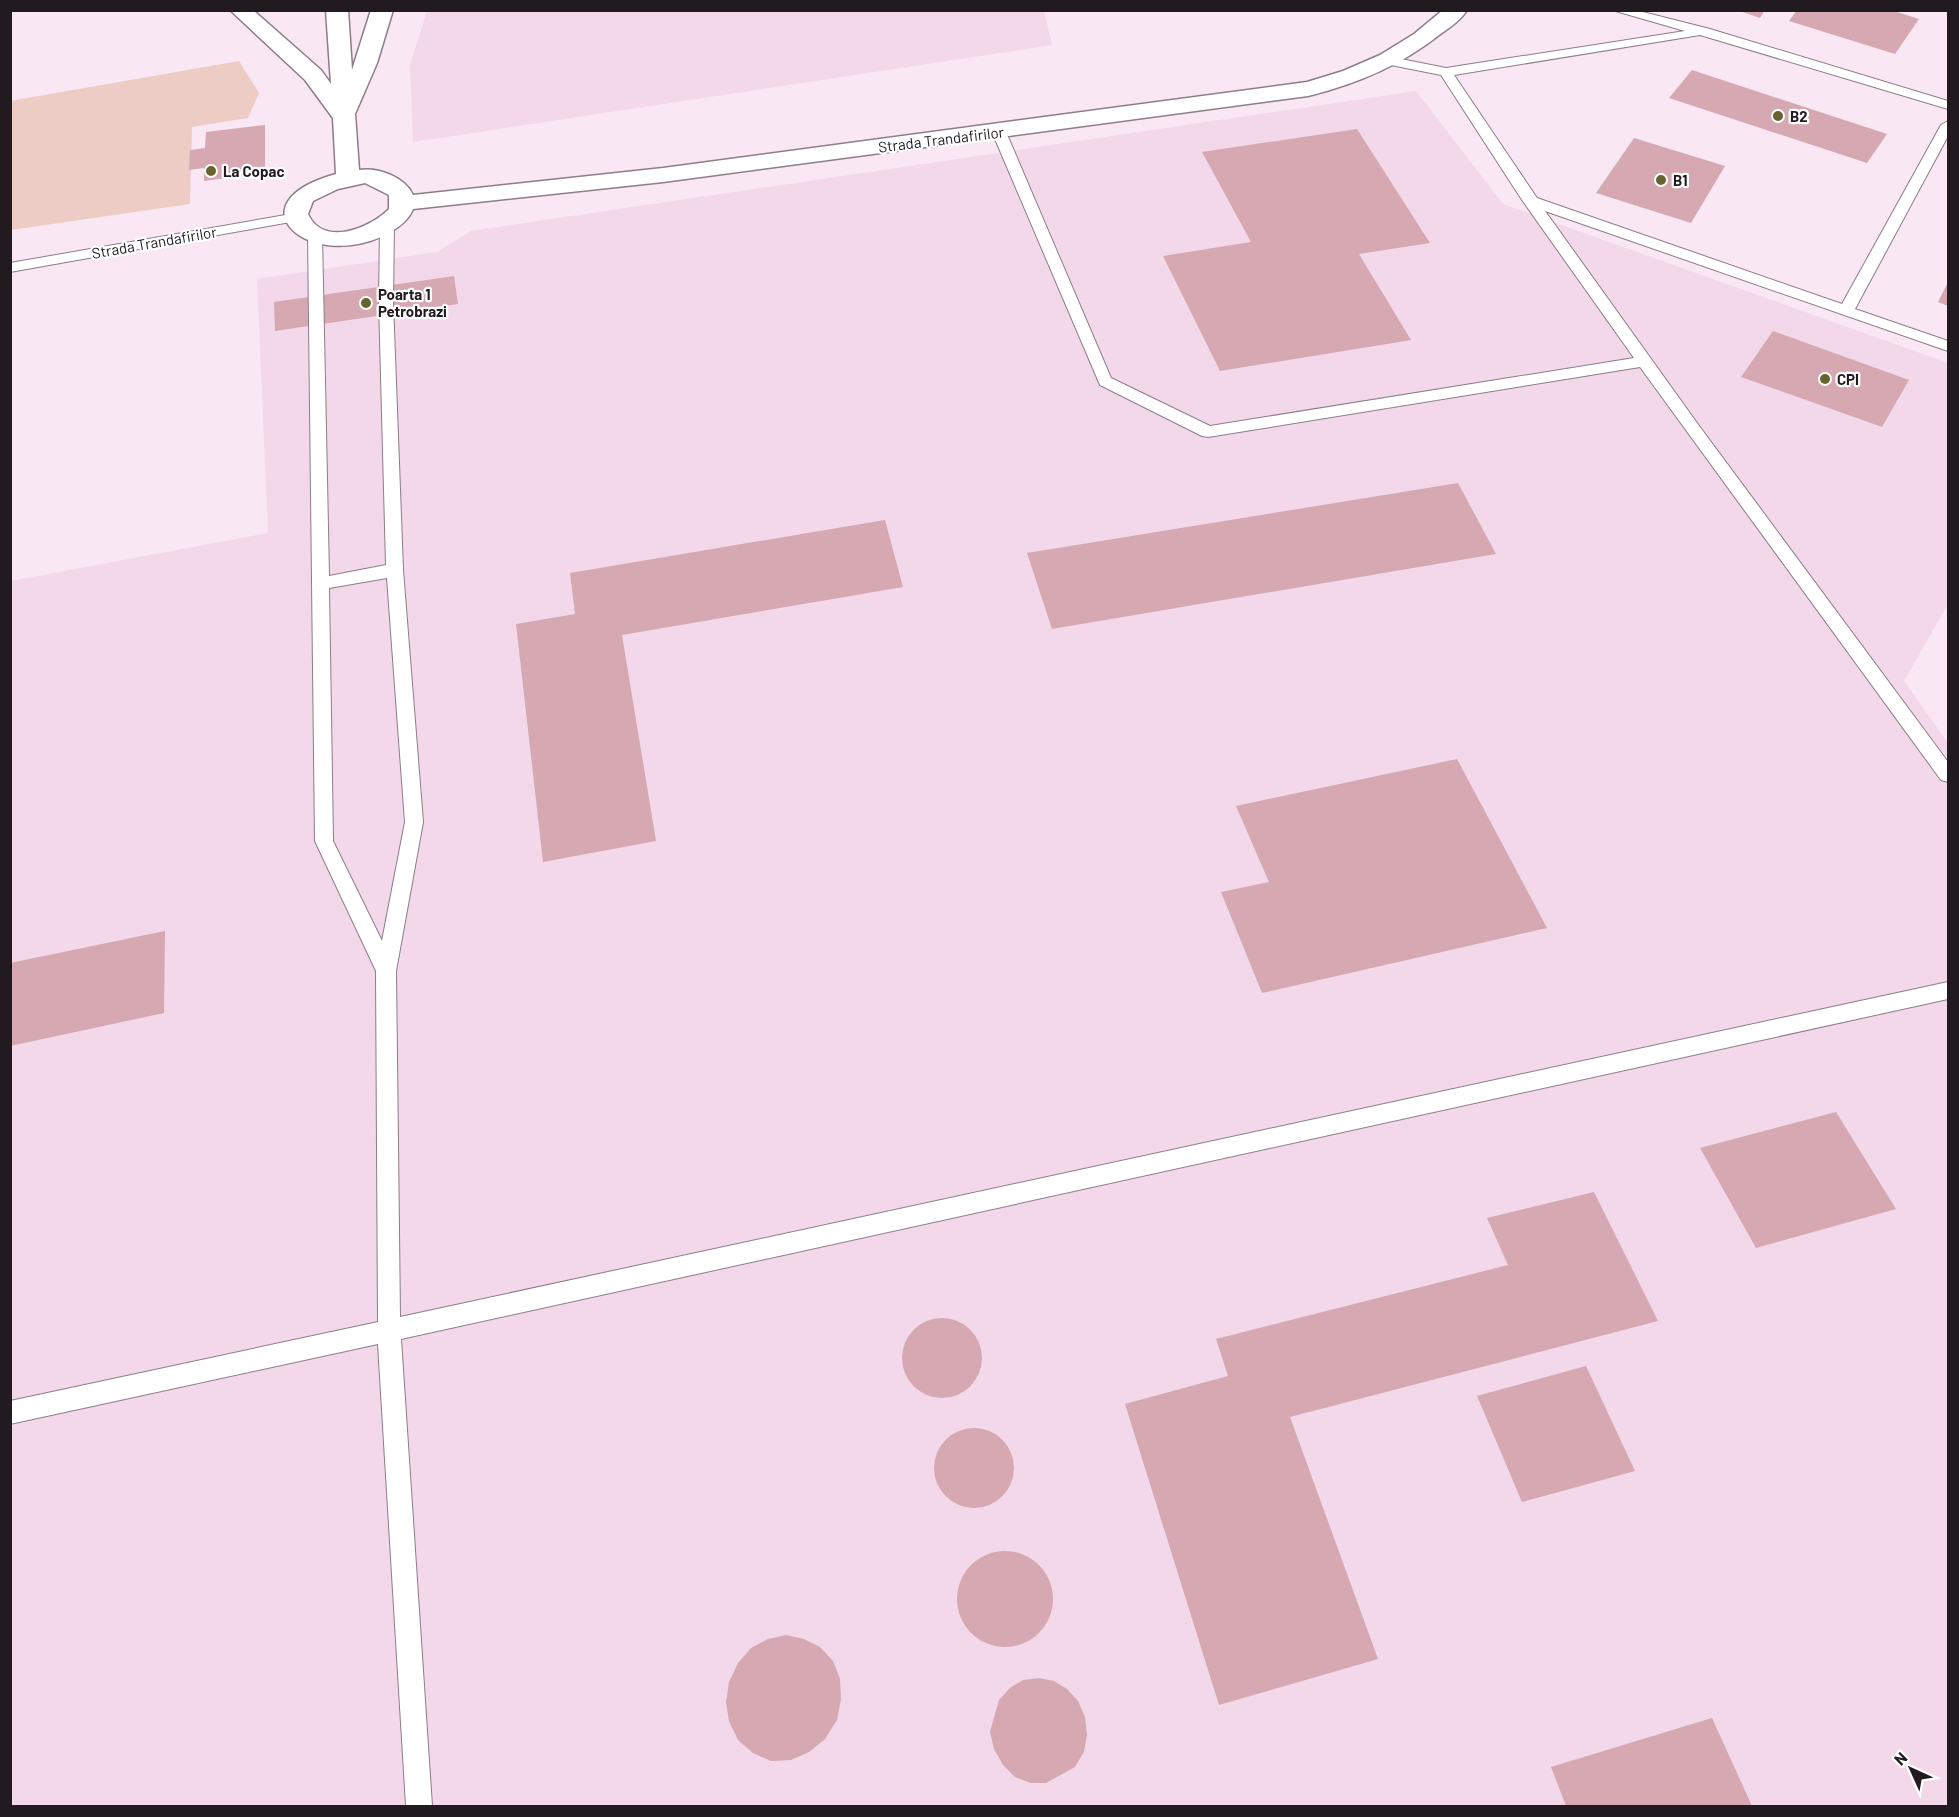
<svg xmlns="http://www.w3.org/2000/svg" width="1959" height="1817" viewBox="0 0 1959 1817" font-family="Barlow,sans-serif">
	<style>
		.built { fill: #f2d8e9 }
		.green { fill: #eeccc6 }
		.building { fill: #d5a8b2 }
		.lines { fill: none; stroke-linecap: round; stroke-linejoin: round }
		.service-casing { stroke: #8d7d88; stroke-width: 2 }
		.secondary-casing { stroke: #8d7d88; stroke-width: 3 }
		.service { fill: #fff; fill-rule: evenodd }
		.secondary { fill: #fff; fill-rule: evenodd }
		.poi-dot { fill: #676330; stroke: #fff; stroke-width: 2 }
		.labels { text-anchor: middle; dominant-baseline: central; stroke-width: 4.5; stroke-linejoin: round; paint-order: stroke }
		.far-poi-label { font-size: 15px; font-weight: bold; fill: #211a1f; stroke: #fff; text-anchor: start }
		.far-street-label { font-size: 15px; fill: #211a1f; stroke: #fff }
	</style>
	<rect width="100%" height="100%" fill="#f9e7f3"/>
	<!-- built -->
	<path class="built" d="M427,11H1044L1052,45L413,142L410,65Z
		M1416,91L1503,204L1948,363V604L1904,681L1948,743V1806H11V581L268,533L257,279L437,252L471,231Z"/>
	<!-- green -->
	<path class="green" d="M239,61L259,93L248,118L192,127L190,204L11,230L10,101Z"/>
	<!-- building -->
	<path class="building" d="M1737,10H1765L1760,18Z
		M1797,10H1891L1919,19L1895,54L1789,21Z
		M1692,70L1887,134L1867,163L1669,98Z
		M265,125V173L204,181V168L189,170L190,150L205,148L206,132Z
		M1357,129L1430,243L1359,254L1411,340L1220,371L1163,256L1251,242L1202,152Z
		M1634,138L1725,166L1691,223L1596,193Z
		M454,276L458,304L275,331L274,302Z
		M1948,282V306L1938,302Z
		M1773,331L1909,380L1882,427L1741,377Z
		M1458,483L1496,554L1052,629L1027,553Z
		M885,520L903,587L622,635L656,841L543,862L516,624L575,614L570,573Z
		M1457,759L1547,928L1262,993L1221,892L1269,882L1236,806Z
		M165,931L164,1013L10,1046V963Z
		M1836,1112L1896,1209L1756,1248L1700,1148Z
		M1594,1192L1658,1321L1290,1417L1378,1659L1219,1705L1125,1404L1228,1376L1216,1339L1508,1265L1487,1218Z
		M902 1358a40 40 0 1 1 80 0a40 40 0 1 1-80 0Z
		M1586,1366L1635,1471L1522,1502L1477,1396Z
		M934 1468a40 40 0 1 1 80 0a40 40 0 1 1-80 0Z
		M957 1599a48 48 0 1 1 96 0a48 48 0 1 1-96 0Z
		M786,1635L804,1639L820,1647L833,1661L840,1679L841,1699L837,1720L825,1739L809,1752L791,1760L771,1761L753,1753L738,1740L729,1721L726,1702L729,1682L738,1663L751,1648L768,1639Z
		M1039,1678L1054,1681L1067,1689L1078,1701L1085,1717L1087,1735L1084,1752L1075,1767L1046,1783H1031L1015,1777L1003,1765L994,1749L990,1732L999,1700L1010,1688L1023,1680Z
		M1712,1718L1752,1806H1566L1551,1767Z"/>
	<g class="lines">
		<defs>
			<path id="service" d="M1612,10H1635L1710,29L1948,101V109L1700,35L1454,75L1537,198L1842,304L1941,125L1948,121V136L1855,309L1948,341V351L1545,211L1697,423L1948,762V782L1941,780L1640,367L1208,437L1202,436L1100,385L992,132L999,128L1006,132L1111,378L1210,426L1634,358L1522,200L1441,75L1391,65L1384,61L1391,57L1446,68L1685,31Z
				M297,213L302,214V220L10,272V263Z
				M387,221L394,225L393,302L403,570L423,822L396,971L400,1317L1948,982V999L401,1339L432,1806H406L378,1344L10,1424V1401L378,1322L376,971L315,841L308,235L315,231L322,235L329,576L386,565L379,302L380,225ZM387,578L405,822L382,941L333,841L329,588Z"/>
			<path id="secondary" d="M230,10H253L321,70L331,84L326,10H348L352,70L371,10H393L377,63L355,114L359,170C378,167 405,177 413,195L663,168L1307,82L1343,71L1380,55L1414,34L1443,10H1467C1461,20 1449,28 1439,35C1400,66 1356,84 1308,96L663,182L413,209C408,222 395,230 383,236C307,271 231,203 336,174L333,118L305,80ZM365,183L389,195V209C369,229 323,247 308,214L313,201L338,189Z"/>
		</defs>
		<!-- service casing -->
		<use href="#service" class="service-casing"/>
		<!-- secondary casing -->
		<use href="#secondary" class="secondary-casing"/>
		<!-- service -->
		<use href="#service" class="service"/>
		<!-- secondary -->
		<use href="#secondary" class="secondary"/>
	</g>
	<!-- markers -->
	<g class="poi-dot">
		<circle cx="1778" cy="116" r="6"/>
		<circle cx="211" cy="171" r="6"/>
		<circle cx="1661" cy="180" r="6"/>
		<circle cx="366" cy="303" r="6"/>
		<circle cx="1825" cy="379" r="6"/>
	</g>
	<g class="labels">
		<!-- far-poi labels -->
		<g class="far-poi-label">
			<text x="1790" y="116">B2</text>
			<text x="223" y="171">La Copac</text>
			<text x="1673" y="180">B1</text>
			<text x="378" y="294">Poarta 1<tspan x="378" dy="17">Petrobrazi</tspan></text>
			<text x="1837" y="379">CPI</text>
		</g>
		<!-- far-street labels -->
		<g class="far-street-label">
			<text transform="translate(941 139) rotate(-7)">Strada Trandafirilor</text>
			<text transform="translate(154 242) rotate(-10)">Strada Trandafirilor</text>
		</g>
	</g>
	<!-- border -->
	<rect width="1959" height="1817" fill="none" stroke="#211a1f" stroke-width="24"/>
	<!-- north arrow -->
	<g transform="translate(1911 1769) rotate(315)" stroke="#ffffff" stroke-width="4.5" paint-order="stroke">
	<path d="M0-4.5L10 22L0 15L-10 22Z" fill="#211a1f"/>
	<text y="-9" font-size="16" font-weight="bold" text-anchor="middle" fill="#211a1f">N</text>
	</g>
</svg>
